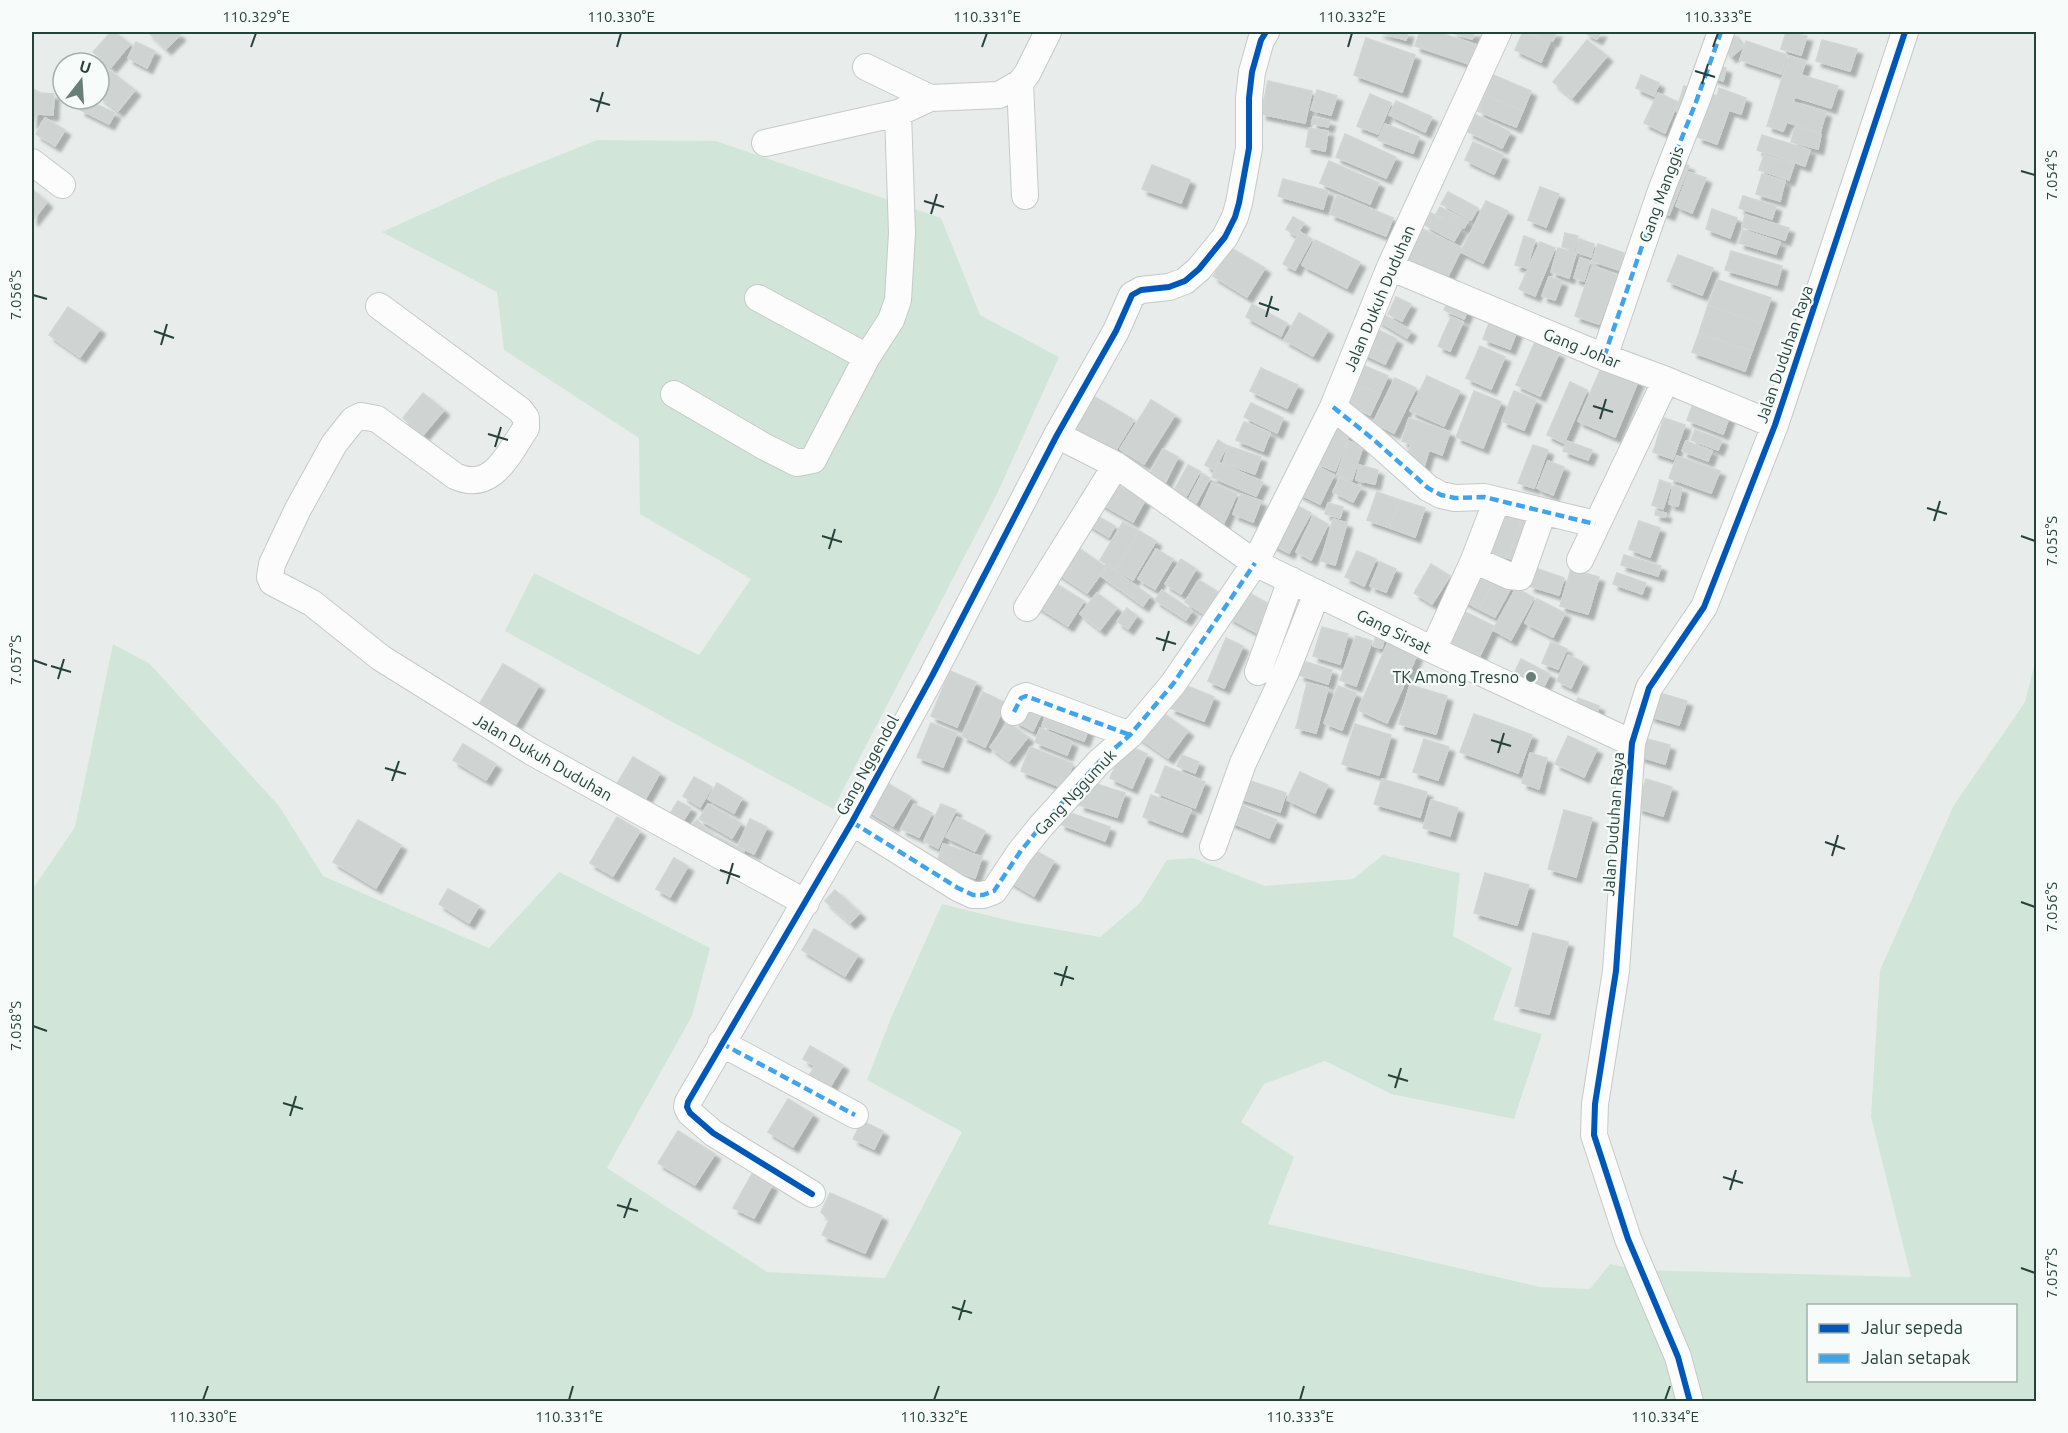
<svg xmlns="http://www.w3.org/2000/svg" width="2068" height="1433" viewBox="0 0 2068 1433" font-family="Ubuntu,sans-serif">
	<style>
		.green { fill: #d1e6d8; fill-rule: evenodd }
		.building { fill: #cfd4d2; stroke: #d1d6d4; stroke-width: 1.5; filter: url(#shadow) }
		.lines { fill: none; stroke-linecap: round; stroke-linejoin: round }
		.minor-casing { stroke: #c5cac8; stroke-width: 28 }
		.minor { stroke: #fcfcfc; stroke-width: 26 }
		.quiet { stroke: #3ea4ec; stroke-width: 4.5; stroke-dasharray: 9 4.5; stroke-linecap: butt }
		.cycleway-casing { stroke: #f7fbf9; stroke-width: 10 }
		.cycleway { stroke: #0057b8; stroke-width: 6 }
		.ticks { fill: none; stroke: #24423a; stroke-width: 2 }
		.poi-dot { fill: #697e78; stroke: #f7fbf9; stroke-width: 2 }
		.labels { text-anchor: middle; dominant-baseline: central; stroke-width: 4.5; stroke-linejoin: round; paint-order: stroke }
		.street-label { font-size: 16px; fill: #24423a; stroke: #f7fbf9 }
		.poi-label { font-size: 16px; fill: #24423a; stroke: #f7fbf9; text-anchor: end }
		.neatline { fill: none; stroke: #24423a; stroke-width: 2 }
		.ticks-label { font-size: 15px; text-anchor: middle; fill: #24423a }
	</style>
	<defs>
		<filter id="shadow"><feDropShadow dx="5.5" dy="5.5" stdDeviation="1.5" flood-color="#0004"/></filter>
	</defs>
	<rect width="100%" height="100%" fill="#e8edeb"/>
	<!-- green -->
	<path class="green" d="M597,140L716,141L941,218L980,315L1059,357L997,494L833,809L505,631L534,573L699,655L751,579L640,514L639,438L504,350L497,292L382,232L499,179Z
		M113,644L150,664L279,806L323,876L489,948L559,872L710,948L692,1016L607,1168L767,1272L885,1278L962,1132L867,1080L891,1018L942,904L1015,922L1100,937L1140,903L1167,860L1193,858L1265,886L1353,879L1383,855L1460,873L1453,936L1512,968L1493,1020L1542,1034L1514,1119L1391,1094L1325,1061L1264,1084L1241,1122L1294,1157L1268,1224L1540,1287L1590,1289L1610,1264L1637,1270L1911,1277L1871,1117L1880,970L1954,805L2025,702L2036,659V1401L32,1402V890L75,827ZM1808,1306H2016V1380H1808Z"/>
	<!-- building -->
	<path class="building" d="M111,32H115L130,44L111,67L93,52Z
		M148,32H177L180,35L166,49Z
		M1378,32H1408L1406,40Z
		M1420,32H1438L1476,45L1469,64L1415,46Z
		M1450,32H1475L1472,39Z
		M1523,32L1550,42L1541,62L1515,50Z
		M1528,32H1556L1553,41Z
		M1584,32H1601L1597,39Z
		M1731,32L1743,47L1731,57L1718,42Z
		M1786,32L1807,36L1801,55L1781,49Z
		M1366,38L1415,55L1402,92L1354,75Z
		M1587,40L1607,56L1572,98L1553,82Z
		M1822,40L1857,49L1850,71L1816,61Z
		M1746,41L1787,55L1781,74L1740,60Z
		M136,42L155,51L147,68L128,58Z
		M1789,56L1806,61L1801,75L1838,86L1831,108L1795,97L1793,102L1826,112L1820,133L1787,122L1783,131L1767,126Z
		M95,59L135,90L118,111L99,96V63H92Z
		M1711,64L1726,68L1723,81L1707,75Z
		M1493,75L1531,91L1523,111L1485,95Z
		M1641,75L1659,83L1654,96L1636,88Z
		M1268,81L1312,91L1305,123L1261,114Z
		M1684,86L1697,91L1689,116L1676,111Z
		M32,88L40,93L54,94L53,115L37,114L32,124Z
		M1719,88L1746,98L1741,114L1729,110L1717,144L1697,137L1712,94L1717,96Z
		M1317,90L1337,96L1331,115L1311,110Z
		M1658,93L1678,102L1665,133L1644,123Z
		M1370,94L1391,103L1378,134L1357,126Z
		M1485,95L1523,111L1516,127L1478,111Z
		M85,99L115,113L109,124L80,110Z
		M1396,101L1432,117L1425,132L1389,115Z
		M1476,115L1510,132L1502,148L1468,132Z
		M1313,117L1330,121L1328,127L1312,124Z
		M45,118L65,130L55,146L36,134Z
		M1385,124L1419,137L1413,153L1378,140Z
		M1795,127L1821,134L1818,149L1791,142Z
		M1309,128L1328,131L1325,151L1306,147Z
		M1345,134L1396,157L1386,178L1336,157Z
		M1762,135L1810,150L1805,166L1757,150Z
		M1473,142L1503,155L1494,174L1465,160Z
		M1764,155L1794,164L1789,180L1759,170Z
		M1329,161L1379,183L1370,204L1320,183Z
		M1676,161L1689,166L1669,215L1656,209Z
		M1152,165L1190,180L1181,203L1142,189Z
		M1689,172L1706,178L1692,213L1676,206Z
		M1762,174L1785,181L1780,201L1756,194Z
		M1283,179L1328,191L1323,209L1278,196Z
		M1540,187L1559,194L1546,227L1528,220Z
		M32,189L47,202L33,220L32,218Z
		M1448,192L1478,208L1471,220L1441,204Z
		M1337,195L1393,218L1386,236L1330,214Z
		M1743,196L1776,206L1772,219L1739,208Z
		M1486,201L1508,211L1483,263L1461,252Z
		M1440,207L1468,221L1464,228L1436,214Z
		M1712,209L1737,218L1730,238L1706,229Z
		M1431,213L1461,229L1454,241L1425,225Z
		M1745,215L1789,228L1785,240L1742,227Z
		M1293,217L1304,223L1296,236L1286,229Z
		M1419,227L1462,248L1445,282L1402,261Z
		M1743,230L1780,242L1776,254L1739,243Z
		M1300,232L1312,239L1295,270L1283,264Z
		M1565,233L1578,236L1574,250L1562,247Z
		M1524,236L1535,240L1527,268L1515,265Z
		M1579,239L1594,244L1591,257L1576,252Z
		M1315,240L1360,262L1347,288L1302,265Z
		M1540,242L1555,248L1535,296L1519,289Z
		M1598,244L1624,253L1619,270L1592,261Z
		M1231,248L1265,268L1247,297L1213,276Z
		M1558,248L1576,253L1569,278L1551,272Z
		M1731,251L1782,266L1777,285L1725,270Z
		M1678,255L1713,268L1702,295L1667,281Z
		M1580,258L1590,261L1584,281L1574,278Z
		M1592,266L1617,275L1599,324L1575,316Z
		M1549,277L1562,281L1555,300L1542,296Z
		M1718,280L1771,298L1762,324L1708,305Z
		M1396,297L1411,304L1402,321L1388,314Z
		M1450,299L1469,307L1464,319L1444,310Z
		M1252,304L1287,323L1281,336L1246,317Z
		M1708,305L1762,324L1752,351L1699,333Z
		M68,307L100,329L80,357L49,335Z
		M1299,313L1328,330L1313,356L1284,340Z
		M1381,313L1411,331L1407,338L1377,320Z
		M1493,313L1520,323L1510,349L1483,339Z
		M1451,317L1463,322L1450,351L1438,346Z
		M1370,326L1397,339L1390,354L1362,340Z
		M1699,333L1752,351L1745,371L1692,352Z
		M1362,340L1390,354L1385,364L1357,351Z
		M1535,342L1559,353L1540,396L1516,385Z
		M1480,346L1505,357L1491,389L1466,378Z
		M1358,363L1388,376L1380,394L1349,381Z
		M1603,364L1639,379L1615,437L1578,421Z
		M1261,368L1298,385L1287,408L1250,391Z
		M1427,376L1460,391L1444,426L1410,411Z
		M1395,378L1416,388L1394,433L1373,423Z
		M1349,381L1380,394L1370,415L1341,401Z
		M1570,382L1587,390L1564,443L1547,435Z
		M1474,391L1501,402L1483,448L1456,437Z
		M1514,391L1536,400L1524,430L1502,421Z
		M423,393L444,410L423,435L403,418Z
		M1088,393L1134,420L1113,455L1068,428Z
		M1151,400L1175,415L1144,464L1120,449Z
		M1694,401L1730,415L1723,434L1687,420Z
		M1251,403L1283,418L1277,433L1244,417Z
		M1409,418L1450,432L1442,455L1429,450L1423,470L1404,464L1411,444L1402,441Z
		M1664,418L1685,425L1673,459L1653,452Z
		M1244,422L1270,433L1263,451L1236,440Z
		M1330,422L1351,430L1335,471L1315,463Z
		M1695,430L1722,440L1718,450L1691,440Z
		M1218,440L1227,446L1214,470L1205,465Z
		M1348,441L1363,446L1352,480L1337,475Z
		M1567,441L1592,450L1588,460L1563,451Z
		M1686,441L1712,451L1708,461L1682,451Z
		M1533,445L1548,450L1534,488L1518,483Z
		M1228,446L1261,457L1255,474L1223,463Z
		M1163,449L1178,457L1162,489L1146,481Z
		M1677,456L1720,471L1711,493L1669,478Z
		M1548,461L1564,467L1553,495L1537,488Z
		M1218,462L1263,482L1256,496L1212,477Z
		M1312,464L1334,475L1320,504L1297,493Z
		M1188,465L1200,471L1183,502L1171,496Z
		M1359,465L1378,470L1375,484L1356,480Z
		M1202,474L1210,478L1190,514L1183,510Z
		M1340,477L1361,487L1353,502L1333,492Z
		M1660,480L1671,484L1663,509L1652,505Z
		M1109,481L1145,500L1133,522L1098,502Z
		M1212,483L1237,494L1222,527L1197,516Z
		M1673,486L1682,488L1678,506L1669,504Z
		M1377,492L1400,500L1390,528L1367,520Z
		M1241,494L1261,501L1253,522L1233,514Z
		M1400,500L1425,508L1415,537L1390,528Z
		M1292,503L1311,513L1289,553L1269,543Z
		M1328,503L1343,507L1340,518L1325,514Z
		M1499,504L1523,512L1508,558L1484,550Z
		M1656,511L1666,513L1665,517L1655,515Z
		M1090,512L1115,526L1109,537L1084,522Z
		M1523,512L1540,517L1525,563L1508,558Z
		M1313,516L1328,524L1311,560L1296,552Z
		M1333,519L1347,523L1335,565L1321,561Z
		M1639,521L1660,528L1650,557L1629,549Z
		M1123,522L1139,531L1116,570L1100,560Z
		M1139,531L1156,541L1133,580L1116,570Z
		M1073,544L1106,567L1087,593L1054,571Z
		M1156,549L1173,559L1155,589L1138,579Z
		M1357,551L1376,559L1364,586L1345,577Z
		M1624,555L1661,566L1658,576L1621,565Z
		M1181,559L1196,569L1181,594L1165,584Z
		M1380,562L1396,569L1386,592L1370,586Z
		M1431,564L1450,576L1432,604L1414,593Z
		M1108,566L1150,596L1143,606L1101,576Z
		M1475,567L1496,578L1479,609L1458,598Z
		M1535,568L1564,578L1559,595L1529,586Z
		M1571,569L1599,577L1588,614L1560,606Z
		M1617,573L1646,583L1642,594L1613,584Z
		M1496,578L1512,586L1495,617L1479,609Z
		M1048,579L1084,601L1068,626L1032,603Z
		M1199,580L1218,592L1204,614L1185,602Z
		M1516,588L1534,598L1511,640L1493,630Z
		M1162,590L1192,611L1186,620L1155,600Z
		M1244,590L1274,607L1259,634L1228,617Z
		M1097,593L1117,608L1100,630L1080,614Z
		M1537,599L1565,613L1553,637L1525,623Z
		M1127,608L1137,616L1128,629L1117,621Z
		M1457,608L1494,626L1475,666L1438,648Z
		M1322,627L1348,634L1340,664L1313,656Z
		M1377,632L1385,635L1382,648L1373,646Z
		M1356,636L1372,641L1356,686L1340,680Z
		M1226,638L1243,646L1224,688L1208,681Z
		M1388,642L1417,655L1387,723L1358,710Z
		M1551,642L1567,649L1558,669L1542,663Z
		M1568,655L1583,662L1571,688L1557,681Z
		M1521,659L1550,674L1540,694L1511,680Z
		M1303,661L1332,670L1328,684L1299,675Z
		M503,664L539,685L516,724L480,703Z
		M950,671L976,682L957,727L931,716Z
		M1180,683L1214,697L1204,721L1170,708Z
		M1307,683L1328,688L1316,733L1296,728Z
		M1410,685L1447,696L1436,734L1399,724Z
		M1338,686L1356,693L1342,730L1324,723Z
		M983,692L1006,703L985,747L962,736Z
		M1656,692L1687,701L1679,725L1649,716Z
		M1578,698L1599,706L1594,722L1572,715Z
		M1025,699L1044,708L1033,731L1014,721Z
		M1155,707L1188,731L1168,758L1135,735Z
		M1048,708L1091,722L1084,741L1042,726Z
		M1474,714L1505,725L1491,763L1460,752Z
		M1008,722L1028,737L1009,761L990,747Z
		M931,723L957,733L943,767L917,757Z
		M1355,724L1391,735L1379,775L1342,764Z
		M1505,725L1532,735L1518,773L1491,763Z
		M1040,728L1072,742L1067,755L1035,742Z
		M1568,736L1597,749L1584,777L1555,764Z
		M1643,738L1670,745L1665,764L1638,756Z
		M1424,739L1449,747L1438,780L1413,772Z
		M463,744L496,764L486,780L453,760Z
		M1125,744L1147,754L1132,788L1110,778Z
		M1030,747L1073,764L1063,788L1021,771Z
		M1530,753L1547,758L1539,789L1522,783Z
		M1182,755L1199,762L1195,773L1177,766Z
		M633,757L660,773L643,803L615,787Z
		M1165,766L1205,782L1195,808L1155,792Z
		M1300,772L1328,785L1315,813L1287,800Z
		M694,777L712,787L700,807L683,796Z
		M1242,778L1286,793L1280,812L1236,797Z
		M880,779L911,797L893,826L863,808Z
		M1382,779L1427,792L1420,817L1374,804Z
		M1646,779L1672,787L1663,816L1637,808Z
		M1087,781L1125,793L1117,817L1079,805Z
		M717,783L742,798L734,813L708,799Z
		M1151,795L1191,810L1182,832L1143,817Z
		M1431,800L1458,808L1450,836L1423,828Z
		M678,801L691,808L677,831L664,823Z
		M1235,803L1277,820L1269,838L1228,821Z
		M708,804L741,823L732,838L699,819Z
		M914,804L932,813L919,837L901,829Z
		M941,804L956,810L938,848L924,841Z
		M1564,810L1592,818L1576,877L1548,869Z
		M1065,811L1110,827L1105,841L1060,824Z
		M617,817L640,831L613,876L590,863Z
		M957,817L985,831L975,851L946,837Z
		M750,819L767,827L754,854L738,846Z
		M358,820L401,845L376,888L333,862Z
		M697,820L714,836L705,846L687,831Z
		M717,836L744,851L737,863L710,847Z
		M943,844L982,857L975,878L936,865Z
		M1027,846L1054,861L1034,896L1007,880Z
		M674,858L688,866L670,897L656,889Z
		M1485,873L1529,885L1517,925L1474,913Z
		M448,889L479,906L469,923L439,904Z
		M835,890L860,913L850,923L825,901Z
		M814,929L858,955L845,976L802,950Z
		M1533,933L1568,942L1549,1014L1515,1006Z
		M810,1046L843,1065L826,1094L805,1082L815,1066L803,1059Z
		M788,1099L813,1114L793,1147L768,1132Z
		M862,1121L883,1131L874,1149L853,1139Z
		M678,1131L715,1154L695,1185L658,1163Z
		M752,1174L772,1185L754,1218L733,1208Z
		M830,1193L882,1216L865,1253L822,1235L829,1220L821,1212Z"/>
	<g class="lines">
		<defs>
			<path id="minor" d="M866,67L930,98
				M1020,83L1025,196
				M765,143L898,113
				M32,162L62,185
				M1390,267L1604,357L1666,380L1775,425
				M758,298L867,357
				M379,306L520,410L526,418V428C508,455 492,493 455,476L377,419L361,416L353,420L334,444L298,509L272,564L270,577L272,582L312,603L381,658L532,752L806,903
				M1604,357L1662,188L1696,102L1721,32
				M674,394L765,447L797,463L813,460L867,357L891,320L898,300L902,233L898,113L930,98L999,95L1020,83L1027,74L1048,32
				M1333,407L1373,439L1428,488L1441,495L1455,498L1484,497L1595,524
				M1057,435L1116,465L1255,563L1433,650L1632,743
				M1474,560L1497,500
				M1580,560L1666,380
				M1027,608L1116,465
				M1433,650L1474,560L1510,576L1520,577L1543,512
				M1258,672L1291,580
				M1014,712L1021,698L1026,696L1130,735
				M852,822L958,888L973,895H983L994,891L1020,852L1041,826L1099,762L1130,735L1173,684L1255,563L1333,407L1390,267L1498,32
				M1213,847L1243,763L1285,674L1317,593
				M721,1043L855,1115
				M812,1194L713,1133L690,1113L687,1107L688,1102L852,822L932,676L1057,435L1116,331L1132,295L1141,290L1169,287L1185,281L1199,269L1225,237L1235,217L1239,203L1249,148V98L1252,72L1261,40L1266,32
				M1690,1402L1678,1357L1628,1239L1594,1135L1595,1104L1616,971L1632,743L1649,688L1704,607L1775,425L1905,32"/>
		</defs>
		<!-- minor casing -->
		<use href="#minor" class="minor-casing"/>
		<!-- minor -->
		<use href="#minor" class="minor"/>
		<!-- quiet -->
		<path class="quiet" d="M1604,357L1662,188L1696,102L1721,32
			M1333,407L1373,439L1428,488L1441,495L1455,498L1484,497L1595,524
			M1014,712L1021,698L1026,696L1130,735
			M852,822L958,888L973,895H983L994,891L1020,852L1041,826L1099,762L1130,735L1173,684L1255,563
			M721,1043L855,1115"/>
		<defs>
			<path id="cycleway" d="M812,1194L713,1133L690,1113L687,1107L688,1102L852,822L932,676L1057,435L1116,331L1132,295L1141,290L1169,287L1185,281L1199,269L1225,237L1235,217L1239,203L1249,148V98L1252,72L1261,40L1266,32
				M1690,1402L1678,1357L1628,1239L1594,1135L1595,1104L1616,971L1632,743L1649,688L1704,607L1775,425L1905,32"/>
		</defs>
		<!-- cycleway casing -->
		<use href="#cycleway" class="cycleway-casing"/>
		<!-- cycleway -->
		<use href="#cycleway" class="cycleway"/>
	</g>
	<!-- ticks -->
	<path class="ticks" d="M251,47L256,33M617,47L621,33M982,47L987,33M1348,47L1352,33M1713,47L1718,33M1695,71L1715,77M1702,84L1708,64M590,99L610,105M597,112L603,92M2021,171L2035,175M924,201L944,207M931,214L937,194M33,295L47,299M1259,303L1279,310M1266,317L1272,296M154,331L174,338M161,345L167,324M1593,406L1613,412M1600,419L1606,399M488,434L508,440M495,447L501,427M1927,508L1947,514M1934,521L1940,501M822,536L842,542M2021,536L2035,541M829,549L835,529M1156,638L1176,644M1163,651L1169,631M33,660L47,665M51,666L71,672M58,679L64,659M1491,740L1511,746M1498,753L1504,733M385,768L406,774M392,781L399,761M1825,842L1845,849M1832,856L1838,835M720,870L740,877M727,884L733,863M2021,902L2035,907M1054,973L1074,979M1061,986L1067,966M33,1026L47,1031M1388,1075L1408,1081M1395,1088L1401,1068M283,1103L303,1109M290,1116L296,1096M1723,1177L1743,1183M1730,1190L1736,1170M617,1205L638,1211M624,1218L631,1198M2021,1268L2035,1273M952,1307L972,1313M959,1320L965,1300M203,1400L208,1386M569,1400L573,1386M934,1400L939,1386M1300,1400L1304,1386M1665,1400L1670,1386"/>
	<!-- markers -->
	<circle class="poi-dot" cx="1531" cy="677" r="6"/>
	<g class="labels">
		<!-- street labels -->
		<g class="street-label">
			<text transform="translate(1661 194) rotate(-70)">Gang Manggis</text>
			<text transform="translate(1379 298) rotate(-67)">Jalan Dukuh Duduhan</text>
			<text transform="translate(1582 348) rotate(22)">Gang Johar</text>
			<text transform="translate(1784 354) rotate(-71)">Jalan Duduhan Raya</text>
			<text transform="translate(1394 631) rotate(26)">Gang Sirsat</text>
			<text transform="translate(543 757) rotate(30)">Jalan Dukuh Duduhan</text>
			<text transform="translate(867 765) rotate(-61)">Gang Nggendol</text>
			<text transform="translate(1075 792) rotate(-47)">Gang Nggumuk</text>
			<text transform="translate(1613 824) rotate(-86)">Jalan Duduhan Raya</text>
		</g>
		<!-- poi labels -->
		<g class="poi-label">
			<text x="1519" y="677">TK Among Tresno</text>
		</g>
	</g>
	<!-- border -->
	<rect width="2068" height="1433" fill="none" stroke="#f7fbf9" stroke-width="66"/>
	<!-- legend -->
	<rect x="1807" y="1304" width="210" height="78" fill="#f7fbf9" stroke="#a3b1ad" stroke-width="1.5"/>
	<rect x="1819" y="1324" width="30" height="9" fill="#0057b8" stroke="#a3b1ad" stroke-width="1.5"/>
	<text x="1861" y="1334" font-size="18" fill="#24423a">Jalur sepeda</text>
	<rect x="1819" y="1354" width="30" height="9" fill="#3ea4ec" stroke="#a3b1ad" stroke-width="1.5"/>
	<text x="1861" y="1364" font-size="18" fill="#24423a">Jalan setapak</text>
	<!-- north arrow -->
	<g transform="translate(81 81) rotate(17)"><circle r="28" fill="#f7fbf9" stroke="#a3b1ad" stroke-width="1.5"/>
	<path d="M0-4.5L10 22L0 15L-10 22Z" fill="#697e78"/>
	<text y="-9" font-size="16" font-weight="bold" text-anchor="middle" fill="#24423a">U</text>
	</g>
	<rect x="33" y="33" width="2002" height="1367" class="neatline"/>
	<g class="ticks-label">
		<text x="256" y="22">110.329°E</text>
		<text x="621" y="22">110.330°E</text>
		<text x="987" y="22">110.331°E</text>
		<text x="1352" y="22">110.332°E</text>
		<text x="1718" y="22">110.333°E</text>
		<text transform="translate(2052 175) rotate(-90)" y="5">7.054°S</text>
		<text transform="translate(16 295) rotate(-90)" y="5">7.056°S</text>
		<text transform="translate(2052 541) rotate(-90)" y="5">7.055°S</text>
		<text transform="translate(16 660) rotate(-90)" y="5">7.057°S</text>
		<text transform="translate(2052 907) rotate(-90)" y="5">7.056°S</text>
		<text transform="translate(16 1026) rotate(-90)" y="5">7.058°S</text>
		<text transform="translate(2052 1273) rotate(-90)" y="5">7.057°S</text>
		<text x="203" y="1422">110.330°E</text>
		<text x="569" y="1422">110.331°E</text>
		<text x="934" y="1422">110.332°E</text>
		<text x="1300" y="1422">110.333°E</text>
		<text x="1665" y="1422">110.334°E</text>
	</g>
</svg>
